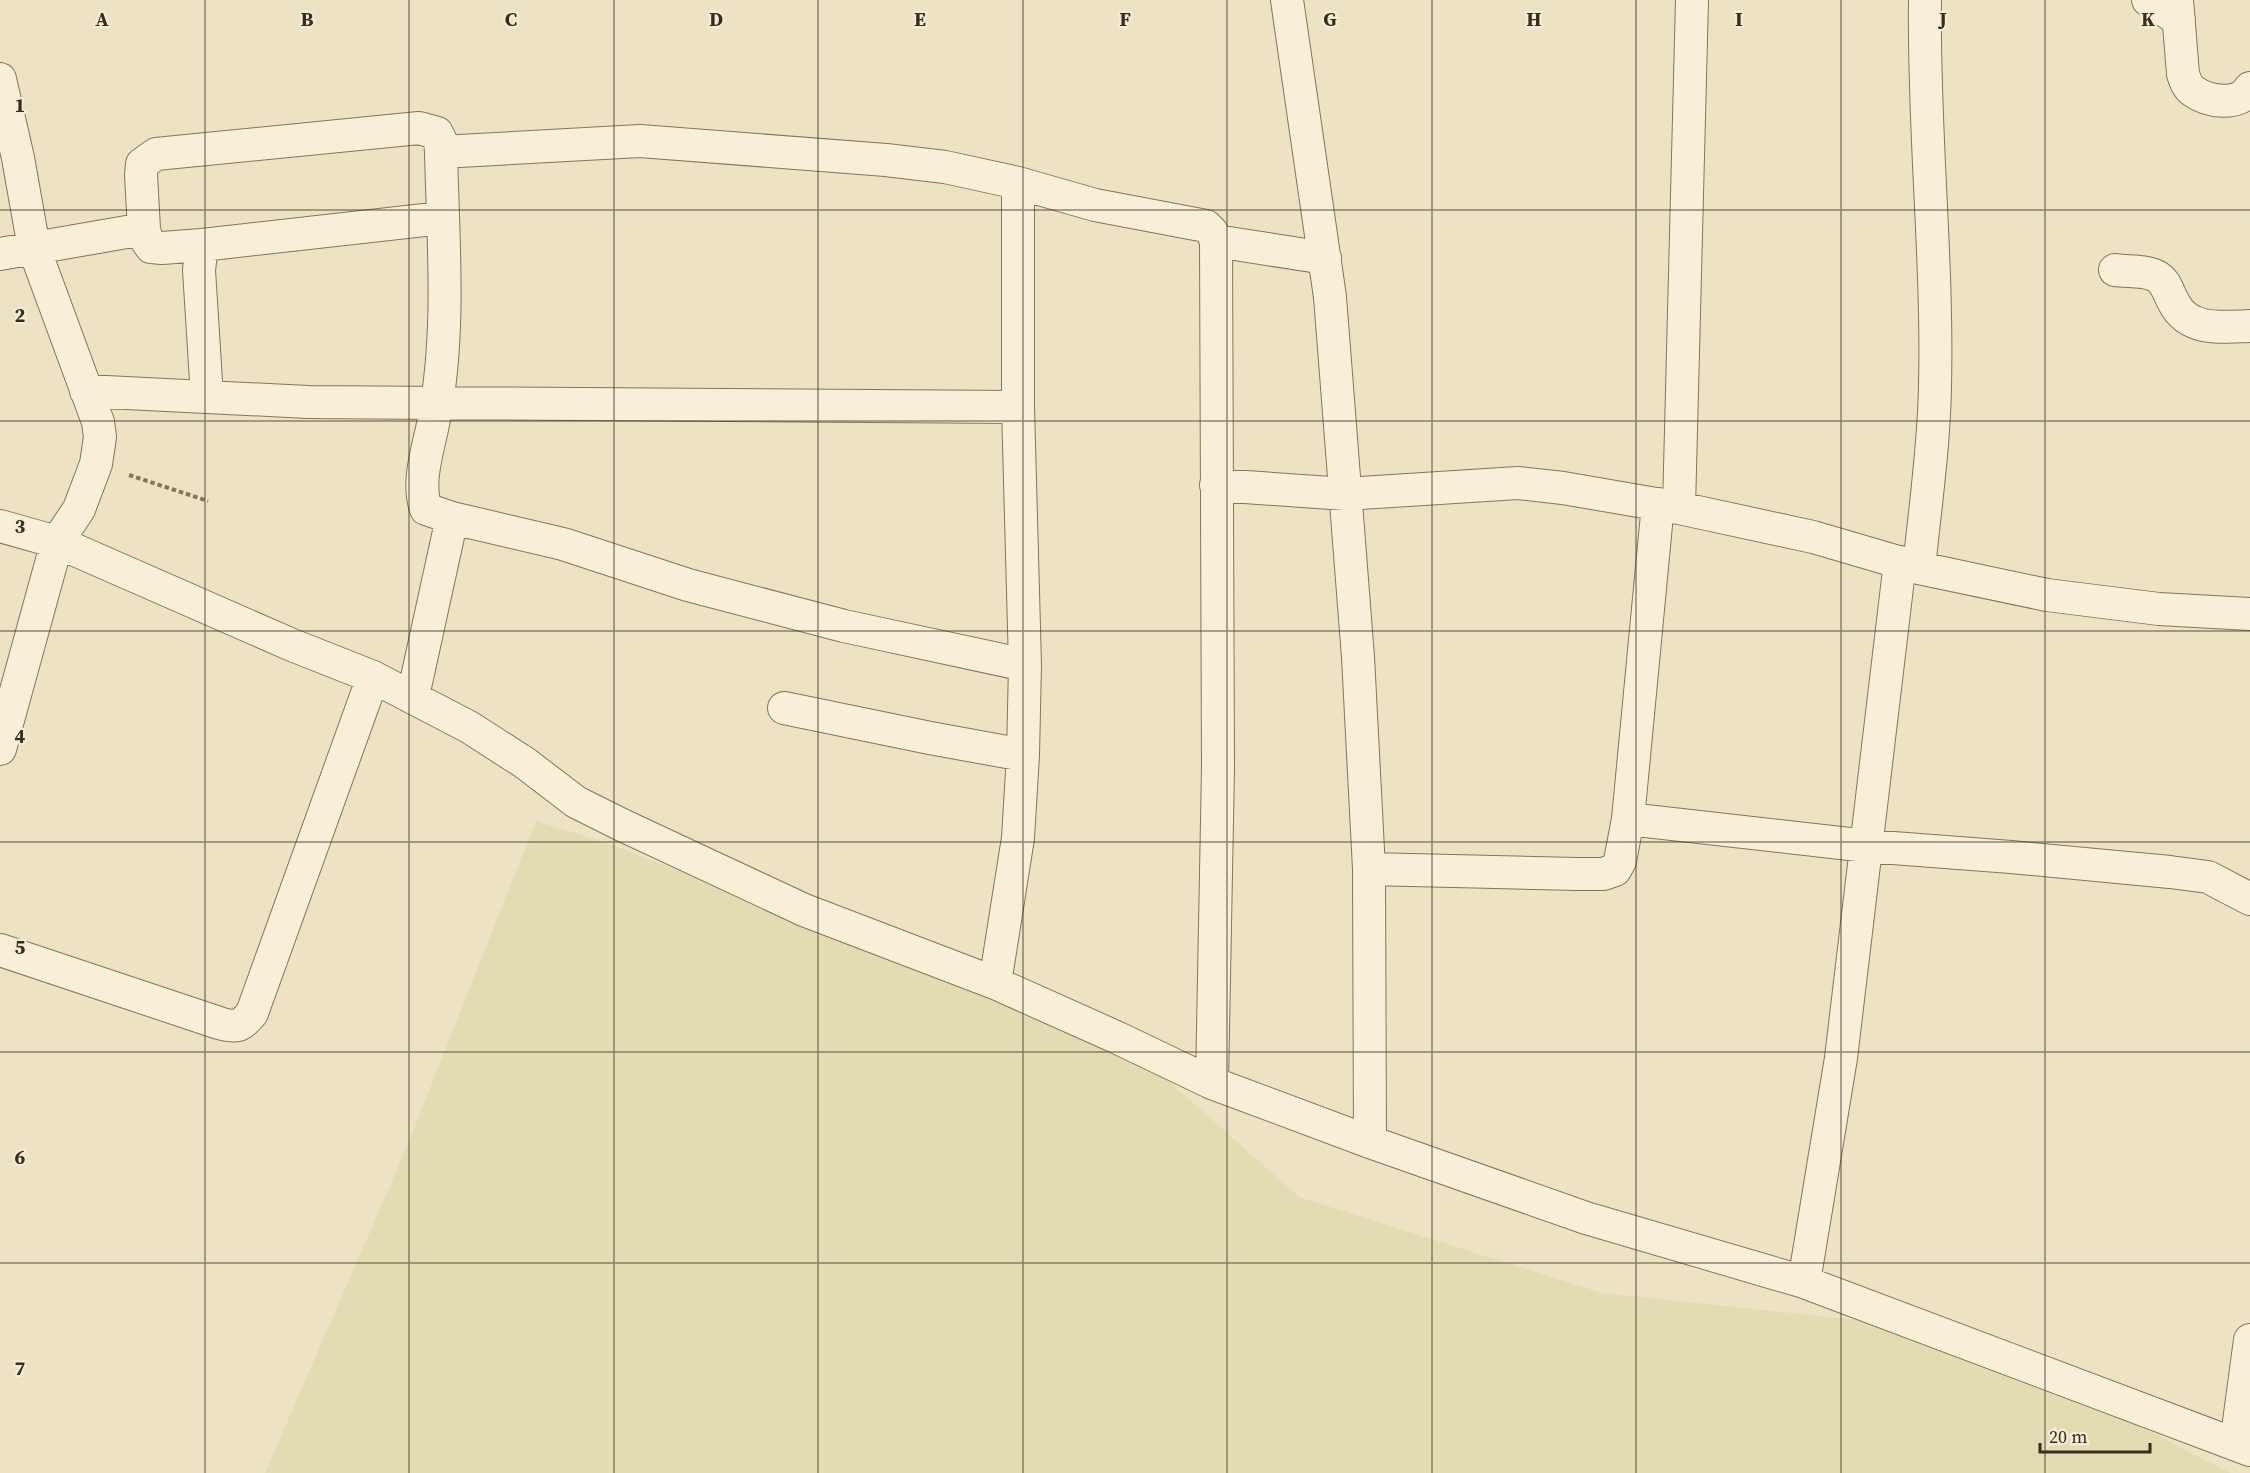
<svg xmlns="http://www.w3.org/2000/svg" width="2250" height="1473" viewBox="0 0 2250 1473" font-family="'Source Serif 4',serif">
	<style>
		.farmland { fill: #e3dcb2 }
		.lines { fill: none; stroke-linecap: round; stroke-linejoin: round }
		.street-casing { stroke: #88735b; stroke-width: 34 }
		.path { stroke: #88735b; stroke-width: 4; stroke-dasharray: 4.5 3; stroke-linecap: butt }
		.street { stroke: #f8efd8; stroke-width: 32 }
		.grid { fill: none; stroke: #382b1f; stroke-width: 1.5; stroke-opacity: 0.55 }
		.grid-label { font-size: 20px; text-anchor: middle; font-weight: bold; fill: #382b1f; stroke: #f5ecd4; stroke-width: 4.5; stroke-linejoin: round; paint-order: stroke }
	</style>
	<rect width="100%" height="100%" fill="#ede2c4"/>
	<!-- farmland -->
	<path class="farmland" d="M536,821L612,845L1129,1046L1299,1197L1602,1293L1953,1330L2231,1473H265L406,1149Z"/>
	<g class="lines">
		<defs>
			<path id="street" d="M1287,0L1330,297L1358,657L1369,869L1370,1142
				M2148,0L2179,20
				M2177,0L2183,74C2185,80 2187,87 2193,91C2208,102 2240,107 2250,88
				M0,79L18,158L34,248L98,422L100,437L96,464L79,509L57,542L0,749
				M441,152C443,240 451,332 434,419C429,447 416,481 426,509L452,518L563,544L688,585L844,626L1025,665
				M144,229L147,241L151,247L162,248L202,245
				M0,254L144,229L141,175L142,164L156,154L419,128L437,133L440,139L441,152L640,141L886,160L945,167L1018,183L1095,205L1206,226L1212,232L1216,241L1325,258
				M2115,270C2127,272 2145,270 2156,276C2167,282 2168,293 2174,303C2189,332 2222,327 2250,326
				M86,391L308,402L1018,407
				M207,397L199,270L202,245L442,218
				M1216,485L1345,494L1518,483L1563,488L1679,508L1813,537L1919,568L2047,595L2159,609L2250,614
				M1679,508L1692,0
				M0,526L57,542L292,645L373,677L469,727L525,763L576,802L622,825L804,910L995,983L1118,1038L1212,1083L1218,768L1216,241
				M1919,568C1925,508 1934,447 1935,387C1938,258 1923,129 1925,0
				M413,696L452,518
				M784,708L930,738L1023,755
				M1628,819L1867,846L2011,857L2170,872L2208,877L2250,899
				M1369,869L1577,874H1603L1615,870L1620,861L1628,819L1658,504
				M0,950L219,1023C236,1028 241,1027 252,1013L373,677
				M995,983L1018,838L1023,755L1025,665L1018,407V183
				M1212,1083L1370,1142L1586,1218L1804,1282L2250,1450
				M1804,1282L1841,1058L1900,562
				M2236,1444L2250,1340"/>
		</defs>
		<!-- street casing -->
		<use href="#street" class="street-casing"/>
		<!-- path -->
		<path class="path" d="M129,475L208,501"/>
		<!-- street -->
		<use href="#street" class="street"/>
	</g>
	<!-- grid -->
	<path class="grid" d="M205,0V1473M409,0V1473M614,0V1473M818,0V1473M1023,0V1473M1227,0V1473M1432,0V1473M1636,0V1473M1841,0V1473M2045,0V1473M0,210H2250M0,421H2250M0,631H2250M0,842H2250M0,1052H2250M0,1263H2250"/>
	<g class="grid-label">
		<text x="102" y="26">A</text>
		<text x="307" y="26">B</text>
		<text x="511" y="26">C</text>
		<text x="716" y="26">D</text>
		<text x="920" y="26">E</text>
		<text x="1125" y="26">F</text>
		<text x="1330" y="26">G</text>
		<text x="1534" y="26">H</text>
		<text x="1739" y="26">I</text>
		<text x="1943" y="26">J</text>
		<text x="2148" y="26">K</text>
		<text x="20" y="112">1</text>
		<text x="20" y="322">2</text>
		<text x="20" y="533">3</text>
		<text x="20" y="743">4</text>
		<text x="20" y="954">5</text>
		<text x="20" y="1164">6</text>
		<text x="20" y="1375">7</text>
	</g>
	<!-- scale -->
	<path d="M2040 1443v9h110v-9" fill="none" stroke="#382b1f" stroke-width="3"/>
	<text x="2049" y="1443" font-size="18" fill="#382b1f" stroke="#f5ecd4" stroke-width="4.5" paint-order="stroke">20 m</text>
</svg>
